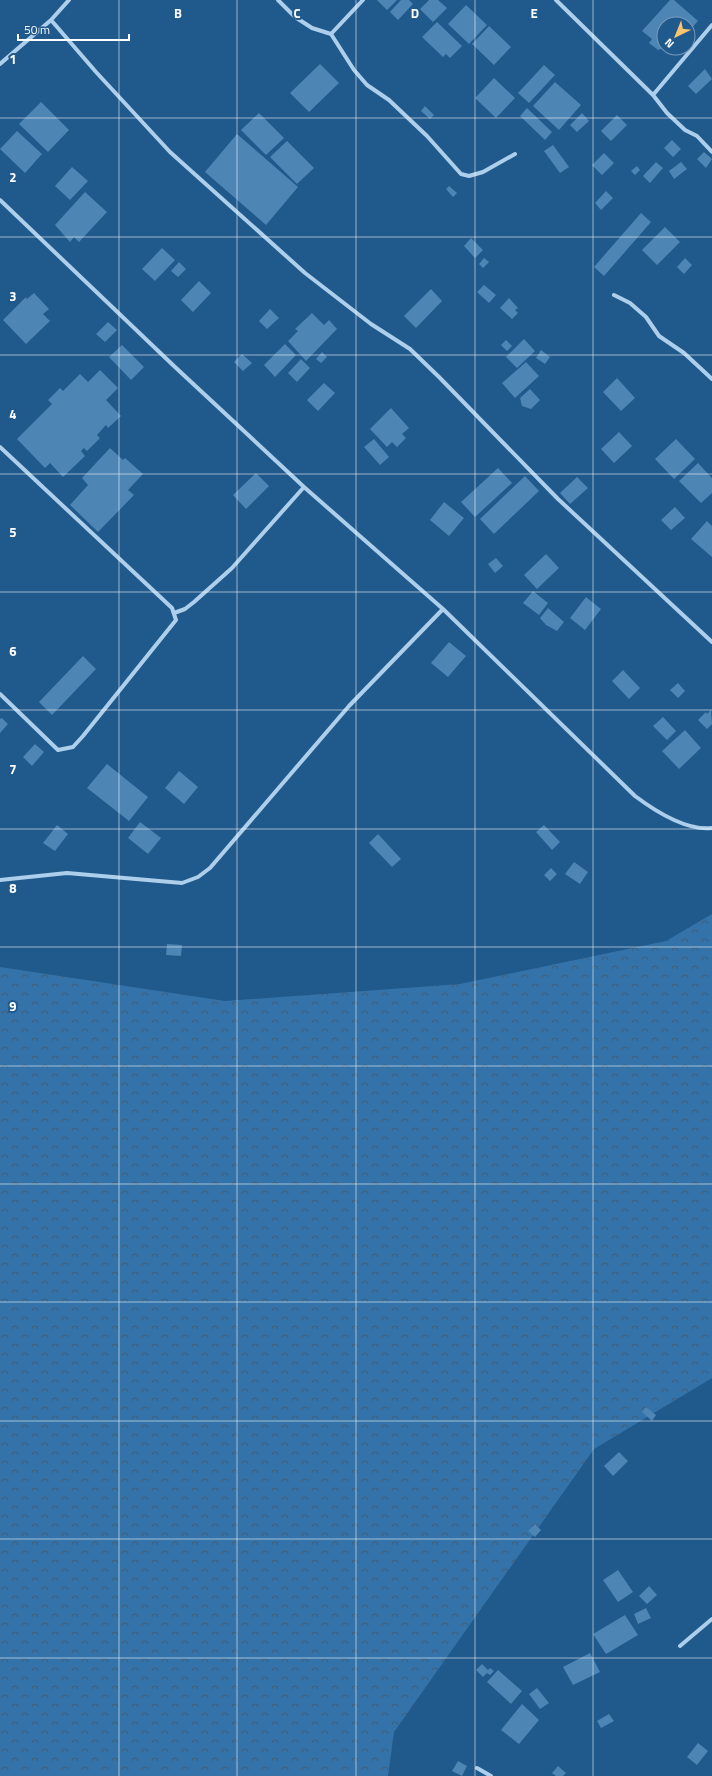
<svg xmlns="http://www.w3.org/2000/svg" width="712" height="1776" viewBox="0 0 712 1776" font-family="'Titillium Web',sans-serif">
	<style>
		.forest { fill: url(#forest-crowns) }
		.building { fill: #4d85b5 }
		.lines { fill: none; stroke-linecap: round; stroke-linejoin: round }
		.street { stroke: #adcfeb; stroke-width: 4 }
		.grid { fill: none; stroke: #fff; stroke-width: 1; stroke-opacity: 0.55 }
		.grid-label { font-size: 13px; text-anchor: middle; font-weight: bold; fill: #fff; stroke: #20598b; stroke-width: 4; stroke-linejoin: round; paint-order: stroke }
	</style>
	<defs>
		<pattern id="forest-crowns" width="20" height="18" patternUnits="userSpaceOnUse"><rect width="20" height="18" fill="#3473a9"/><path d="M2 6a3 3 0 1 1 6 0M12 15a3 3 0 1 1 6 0" fill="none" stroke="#415e76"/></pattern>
	</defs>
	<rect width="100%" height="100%" fill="#20598b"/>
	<!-- forest -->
	<path class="forest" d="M712,914V1378L594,1449L394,1732L388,1776H0V967L225,1001L460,984L666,941Z"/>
	<!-- building -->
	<path class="building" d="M377,0H397L387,10Z
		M401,0H409L413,4L398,20L390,12Z
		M429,0H438L447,8L433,22L420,9Z
		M670,0H674L698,21L689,31L688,24H664V48L658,50L649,43L652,39L642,31Z
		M466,5L487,25L469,44L448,24Z
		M437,22L462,46L450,58L446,54L443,57L422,37Z
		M489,26L511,47L494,65L472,44Z
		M320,64L339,83L309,112L290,93Z
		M544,65L555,75L529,103L518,93Z
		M705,69L712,79L696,94L688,86Z
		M494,78L515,98L496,118L475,98Z
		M555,82L581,105L559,130L533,106Z
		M41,102L69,130L48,152L19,124Z
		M425,106L434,115L430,119L421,111Z
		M527,108L552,132L545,140L520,116Z
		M259,113L284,138L266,155L241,130Z
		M582,113L589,121L577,132L570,125Z
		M617,115L627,125L611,141L601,131Z
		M17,131L42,154L25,173L0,149Z
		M237,134L298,187L266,225L205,172Z
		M672,140L681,149L673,157L664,148Z
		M287,141L314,168L297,184L270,157Z
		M553,145L569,167L560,173L544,151Z
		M704,152L712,159L706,168L697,159Z
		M604,153L614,163L602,175L592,165Z
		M656,162L663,168L650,183L643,176Z
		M681,162L687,169L674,179L669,171Z
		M637,166L640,170L635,175L631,171Z
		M72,167L88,181L70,200L55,186Z
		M449,186L457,193L453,197L446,189Z
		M606,191L613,198L601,210L595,203Z
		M85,192L107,212L79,242L74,237L70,242L55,225Z
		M641,213L651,222L604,276L594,267Z
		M665,227L680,242L657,265L642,250Z
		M471,238L483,250L475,258L464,246Z
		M162,248L175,260L155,281L142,269Z
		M484,258L489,262L483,268L479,264Z
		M685,258L692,265L684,274L677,267Z
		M179,262L186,269L178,277L171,271Z
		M199,281L211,293L193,312L181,300Z
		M484,285L496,295L489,303L477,292Z
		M431,289L442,301L416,328L404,316Z
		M34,293L49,309L43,314L50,321L26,344L3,320L26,297L27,299Z
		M509,298L518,308L515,310L518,313L512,319L500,308Z
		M270,309L279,318L267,329L259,321Z
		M312,313L324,325L329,320L337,329L306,361L288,341L298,331L295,329Z
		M108,322L117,330L105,342L96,334Z
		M524,339L535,351L517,368L506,357Z
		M506,340L512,346L507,351L501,345Z
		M285,344L296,355L275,377L264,365Z
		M122,345L144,367L131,380L109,357Z
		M541,350L550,357L545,364L536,358Z
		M322,352L327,357L321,363L316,359Z
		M242,354L252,363L243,371L234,362Z
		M301,359L310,368L297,382L288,373Z
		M526,362L539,376L515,398L502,383Z
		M100,370L118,388L106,400L121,416L108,428L106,425L97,435L100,438L87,451L84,448L81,451L85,456L63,477L50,463L45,468L17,439L52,404L48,400L60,388L63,391L80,374L88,382Z
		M617,378L635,398L621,411L603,392Z
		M324,383L335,393L318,411L307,400Z
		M530,389L540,400L531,409L522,406L520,398Z
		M391,408L409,428L402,434L406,438L397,447L392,442L387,447L370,429Z
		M619,432L632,446L614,463L601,449Z
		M374,439L389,457L380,465L364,447Z
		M676,439L695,459L674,479L655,459Z
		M110,448L123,460L125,458L143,474L128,490L134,495L98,532L70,505L88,485L82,478Z
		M698,463L712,478V493L701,503L679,481Z
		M498,468L512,483L475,517L461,502Z
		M256,473L269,486L246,509L233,495Z
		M525,476L539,491L494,534L480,519Z
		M577,477L588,488L570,504L560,493Z
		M444,502L464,518L449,536L430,520Z
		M675,507L685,518L671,530L661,520Z
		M707,521L712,526V557L691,539Z
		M546,554L559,568L537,589L524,575Z
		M496,558L503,566L495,573L488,564Z
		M533,591L548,603L539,615L523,603Z
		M586,597L601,609L585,630L570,618Z
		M548,608L564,622L557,631L546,625L540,618Z
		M449,642L466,656L448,677L431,663Z
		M83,656L96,669L52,715L39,702Z
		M623,670L640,688L629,699L612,681Z
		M678,683L685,691L678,698L670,690Z
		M711,710L712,724L707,729L698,720L706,712L707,714Z
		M663,717L676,731L667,740L653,726Z
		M2,718L8,724L0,733V719Z
		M685,730L701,748L679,769L662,751Z
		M35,744L44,752L32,766L23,757Z
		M107,764L148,797L129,821L87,788Z
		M179,771L198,787L184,804L165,788Z
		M140,822L161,838L148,854L128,838Z
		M57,825L68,834L55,851L43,843Z
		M544,825L560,842L552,850L536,832Z
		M378,834L401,859L392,867L369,843Z
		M574,862L588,872L580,884L565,874Z
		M551,868L557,874L550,881L544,875Z
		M167,944L182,945L181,956L166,955Z
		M646,1407L656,1415L652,1421L642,1412Z
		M619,1452L628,1461L613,1476L604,1466Z
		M535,1524L541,1530L535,1537L528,1531Z
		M618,1570L633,1592L618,1602L603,1580Z
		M649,1586L657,1595L647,1604L639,1596Z
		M646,1608L651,1618L638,1624L634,1614Z
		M625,1615L638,1635L606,1654L593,1634Z
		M590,1653L600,1672L573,1685L563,1667Z
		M482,1664L488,1670L490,1668L494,1671L490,1675L487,1673L483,1677L476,1670Z
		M498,1670L522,1691L511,1704L487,1682Z
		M537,1688L549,1703L540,1709L529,1694Z
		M522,1704L539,1720L519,1744L501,1730Z
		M609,1714L614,1721L601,1728L597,1721Z
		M698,1743L708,1751L697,1765L687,1757Z
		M458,1761L467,1766L462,1776L452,1771Z
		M558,1766L566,1773L563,1776H556L552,1773Z"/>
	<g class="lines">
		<!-- street -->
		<path class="street" d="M278,0L295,17L312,28L331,34L354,70L367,85L389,100L427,136L461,174L469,176L483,172L515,154
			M556,0L653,95L667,113L685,130L697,136L712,152
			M51,20L96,72L170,152L305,273L371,324L410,349L439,377L558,499L712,642
			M331,34L363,0
			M0,64L51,20L69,0
			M653,95L712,25
			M0,200L175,367L304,487L443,609L635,796C655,811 685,831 712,828
			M614,295L630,303L646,317L659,336L684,353L712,379
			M0,447L172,608L176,620L83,736L73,747L58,750L0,694
			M174,613L185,609L194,602L232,568L304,487
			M0,880L67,873L182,883L198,877L210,868L349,706L443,609
			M680,1646L712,1619
			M477,1768L491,1776"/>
	</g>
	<!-- grid -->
	<path class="grid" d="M119,0V1776M237,0V1776M356,0V1776M475,0V1776M593,0V1776M0,118H712M0,237H712M0,355H712M0,474H712M0,592H712M0,710H712M0,829H712M0,947H712M0,1066H712M0,1184H712M0,1302H712M0,1421H712M0,1539H712M0,1658H712"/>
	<g class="grid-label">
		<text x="178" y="18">B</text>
		<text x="297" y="18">C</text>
		<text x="415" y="18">D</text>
		<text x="534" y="18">E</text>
		<text x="13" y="64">1</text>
		<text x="13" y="182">2</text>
		<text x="13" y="301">3</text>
		<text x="13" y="419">4</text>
		<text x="13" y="537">5</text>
		<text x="13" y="656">6</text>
		<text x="13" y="774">7</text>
		<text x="13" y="893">8</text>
		<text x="13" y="1011">9</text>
	</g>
	<!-- north arrow -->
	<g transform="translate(676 36) rotate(223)"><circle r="19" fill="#20598b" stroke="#799bb9"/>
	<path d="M0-3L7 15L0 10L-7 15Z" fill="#f9c46e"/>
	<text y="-6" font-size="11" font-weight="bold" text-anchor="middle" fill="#ffffff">N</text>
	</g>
	<!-- scale -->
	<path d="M18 34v6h111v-6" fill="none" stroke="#ffffff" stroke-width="2"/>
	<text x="24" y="34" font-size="12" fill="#ffffff" stroke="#20598b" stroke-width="3" paint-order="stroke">50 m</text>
</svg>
